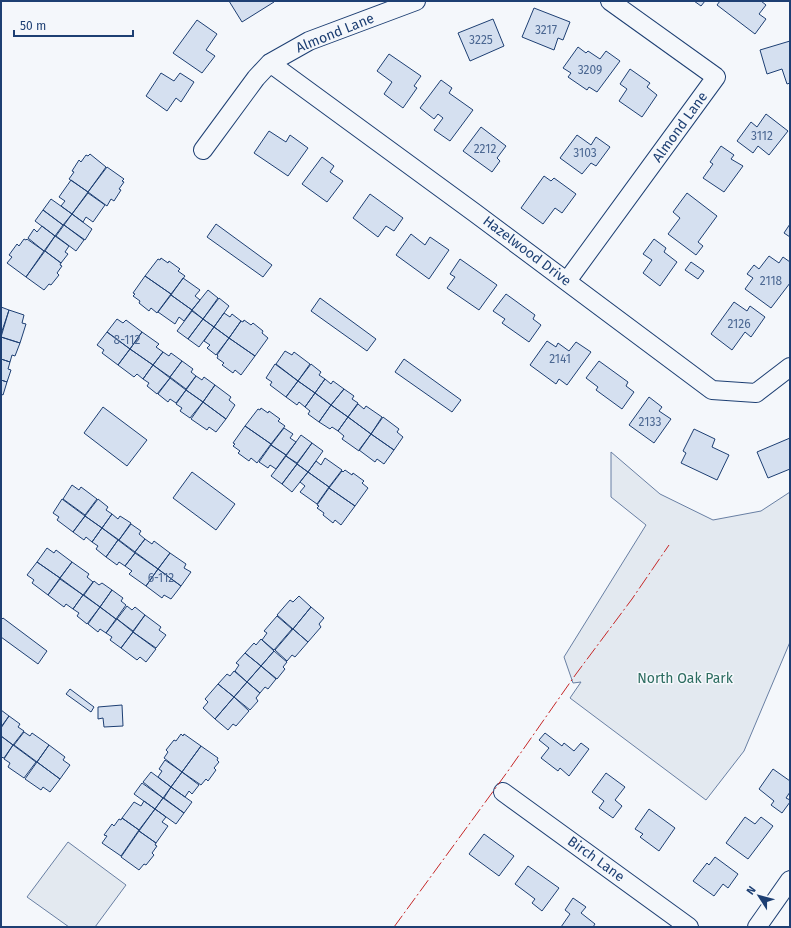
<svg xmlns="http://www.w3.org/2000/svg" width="791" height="928" viewBox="0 0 791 928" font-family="'Fira Sans',sans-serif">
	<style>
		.green { fill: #e3e9f0; stroke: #687fa3 }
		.building { fill: #d5e0f0; stroke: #1d3f73 }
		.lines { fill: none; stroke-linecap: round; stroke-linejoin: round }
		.minor-casing { stroke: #1d3f73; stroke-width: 20 }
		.minor { stroke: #f4f7fb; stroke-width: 18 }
		.power { stroke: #c62828; stroke-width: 1; stroke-dasharray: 14 3 2 3; stroke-linecap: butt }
		.labels { text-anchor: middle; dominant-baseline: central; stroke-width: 3; stroke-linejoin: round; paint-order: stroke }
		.number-label { font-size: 12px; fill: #4b6792 }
		.street-label { font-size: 14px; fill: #1d3f73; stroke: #f4f7fb }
		.park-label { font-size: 14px; fill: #2c6c60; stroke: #f4f7fb }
	</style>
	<rect width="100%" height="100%" fill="#f4f7fb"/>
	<!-- green -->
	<path class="green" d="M611,452L660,494L713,520L761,511L790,492V642L744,751L706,800L570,698L581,682L573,683L564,657L646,525L611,497Z
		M68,842L126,885L95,927H69L27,897Z"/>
	<!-- building -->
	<path class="building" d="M229,1H273L274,2L242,22Z
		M694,1H705L701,6Z
		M720,1H761L766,5L759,14L766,19L755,34L717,5Z
		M534,8L570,22L563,40L558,38L554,50L522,37Z
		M493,19L504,46L470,61L458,33Z
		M197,20L217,34L206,50L215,56L202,73L173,53Z
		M790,41V83L787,84L782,69L767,74L760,50Z
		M578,47L586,53L588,51L600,59L606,51L620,61L597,92L589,87L587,90L568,77L571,73L563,68Z
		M389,54L421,76L414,86L417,88L403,108L384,94L392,82L377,71Z
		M630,69L650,83L647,87L657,95L642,117L619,101L627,89L620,84Z
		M161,73L174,81L180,73L194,82L181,102L176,98L167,111L146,96Z
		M441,80L452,88L449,93L473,110L450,141L434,130L443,118L438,114L434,119L420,108Z
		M766,114L788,131L769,155L758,146L753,153L737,141L751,122L757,127Z
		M481,127L506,146L497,158L500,161L492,172L463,151Z
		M269,131L286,142L290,135L308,148L288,176L254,153Z
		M577,135L591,145L596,137L610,147L596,166L591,163L582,174L560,158Z
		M721,146L734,155L731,159L743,166L724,192L703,178L713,164L710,162Z
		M90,154L106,167L88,192L69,179L74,172L72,171L79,160L81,162L86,155L88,156Z
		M322,157L334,166L330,172L343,181L327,202L302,184Z
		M107,167L124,179L122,181L124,182L119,189L121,190L114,201L111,199L107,206L88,192Z
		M544,176L551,181L554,178L576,194L562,213L555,208L543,224L521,208Z
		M71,180L88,192L72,214L61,206L65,201L59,197Z
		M88,193L105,205L93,222L86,217L83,222L72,214Z
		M687,193L717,216L698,242L703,246L696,255L668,234L680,218L673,212Z
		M370,194L403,218L394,231L386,226L378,237L353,218Z
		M51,199L72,214L63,225L43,210Z
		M43,210L63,225L55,236L35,221Z
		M72,214L92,229L85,240L64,225Z
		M216,224L272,265L263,277L207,237Z
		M790,224V237L784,233Z
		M64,225L84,240L76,251L56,236Z
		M42,226L55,236L44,251L28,238L34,229L37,232Z
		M411,234L425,245L430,237L449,250L429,279L396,255Z
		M55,236L69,246L65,252L68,254L61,263L45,251Z
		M24,239L26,240L27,239L44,251L26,277L7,263L12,257L9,255L17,244L19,246Z
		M654,239L666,248L664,252L677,262L660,286L643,273L652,260L643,254Z
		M45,251L61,263L60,265L62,266L57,273L59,275L51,285L49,284L44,290L26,277Z
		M769,256L779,263L783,257L790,262V283L771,308L745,289L753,278L747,274L754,265L759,269Z
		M161,258L168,263L169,261L180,269L178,271L185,276L171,294L145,276L158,259L160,260Z
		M460,259L497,285L479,310L447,288L455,277L450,274Z
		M691,262L704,271L698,279L685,270Z
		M145,276L171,294L157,313L151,308L149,311L139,303L140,301L133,296L135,294L133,293Z
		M183,278L200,290L195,296L200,300L192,310L171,295Z
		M208,290L218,298L203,319L192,310Z
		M506,294L535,315L533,319L541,325L529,342L502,323L505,319L493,311Z
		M171,295L192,310L184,321L179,317L175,324L158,312Z
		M219,298L229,306L214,327L203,319Z
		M320,298L376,339L367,351L311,311Z
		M734,302L747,311L750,306L765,317L751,337L745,332L732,350L711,334Z
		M1,307L9,310L1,334Z
		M9,310L24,315L22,323L26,324L20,343L1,337Z
		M192,311L203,319L188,339L177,331Z
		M224,313L230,317L232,314L241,321L229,338L214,327Z
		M117,319L123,323L126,320L142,332L130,349L107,332Z
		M203,319L214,327L199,347L188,339Z
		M244,320L251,325L253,323L263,331L262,333L268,338L255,356L229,338L241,321L243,322Z
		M214,327L229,338L216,355L207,348L210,345L204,341Z
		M107,332L130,349L118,365L102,353L104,350L97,345Z
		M142,332L159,344L156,347L163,352L153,365L130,349Z
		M1,337L20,343L15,356L12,355L10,362L1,359Z
		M229,338L255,356L241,375L235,370L233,373L222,365L224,363L217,358L218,356L217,355Z
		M547,341L556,347L558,343L569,351L576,342L591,352L567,385L559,379L556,384L530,365Z
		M130,349L153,365L143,379L137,374L134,377L118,365Z
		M285,351L292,355L294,352L310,364L298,381L276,364Z
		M163,352L169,356L171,353L182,361L170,377L153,365Z
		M1,359L10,362L8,369L11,370L7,382L1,380Z
		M404,359L461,400L452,412L395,372Z
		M182,361L193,369L191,372L196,376L186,389L170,377Z
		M599,361L628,382L626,386L634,392L622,409L596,390L598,387L586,378Z
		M275,364L298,381L286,397L270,385L272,382L266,378Z
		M311,364L321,372L319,375L325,379L315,393L298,381Z
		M153,365L170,378L157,394L147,386L149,383L143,379Z
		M196,376L202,380L204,377L215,385L203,402L186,390Z
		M170,378L186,390L176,403L170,399L168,402L158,394Z
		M325,379L331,384L333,381L344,389L331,405L315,393Z
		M1,380L7,382L3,395L1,394Z
		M298,381L315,393L305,407L299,402L297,405L286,397Z
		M215,385L231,397L229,400L235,405L226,419L203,402Z
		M344,389L354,396L352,399L358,403L348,417L331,405Z
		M186,390L203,402L190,418L180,411L182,408L176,404Z
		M315,393L331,405L319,422L308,414L310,411L305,407Z
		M649,397L662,407L659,411L671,419L654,443L629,425Z
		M203,402L226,419L216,432L209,427L207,430L191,419Z
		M358,404L364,409L366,406L382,417L371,434L348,417Z
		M331,405L348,417L338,431L332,427L330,429L319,422Z
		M103,407L147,440L127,466L84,433Z
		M261,408L268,413L269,411L280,419L278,421L285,426L271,444L245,426L258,409L260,410Z
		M348,417L371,434L359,451L342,439L344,436L338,431Z
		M383,417L399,429L397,432L403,437L394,450L371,434Z
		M245,426L271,444L257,463L251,458L249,461L238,453L240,451L233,446L235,444L233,443Z
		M284,428L293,434L290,438L296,442L286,455L271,445Z
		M694,429L715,439L712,447L729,455L717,480L681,463L686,453L683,451Z
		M371,434L394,450L384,464L377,459L375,462L359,450Z
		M301,435L312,443L297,463L286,456Z
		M790,438V469L768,478L757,452Z
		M312,443L323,451L308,472L297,464Z
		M271,445L286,455L276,469L270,465L268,468L259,462Z
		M286,456L297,464L282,484L271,476Z
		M325,458L342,470L329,487L308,472L316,461L321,465Z
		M297,464L308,472L292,492L282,484Z
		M345,470L352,475L353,473L364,481L362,483L368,488L355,506L329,488L342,471L343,472Z
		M192,472L235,504L216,530L173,498Z
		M308,472L329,487L317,504L300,492L305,486L300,482Z
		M72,485L79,490L81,487L97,499L85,515L63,499Z
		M329,488L355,506L341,525L335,520L333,523L323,515L324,513L317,508L319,506L317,505Z
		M62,499L85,516L73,532L57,520L59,517L53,513Z
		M98,499L108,507L106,510L112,514L102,528L85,516Z
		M112,514L118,519L120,516L131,523L119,540L102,528Z
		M85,516L102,528L92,542L86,537L84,540L73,532Z
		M131,524L141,531L139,534L145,539L135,552L119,540Z
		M102,528L118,540L106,557L96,549L98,546L92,542Z
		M145,539L152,544L154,541L170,553L158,569L135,552Z
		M118,540L135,553L125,566L119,562L117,565L106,557Z
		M47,548L54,553L56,550L72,562L60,578L37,562Z
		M135,553L158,569L146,586L129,574L132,571L125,566Z
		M170,553L186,564L184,568L191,572L181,586L158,569Z
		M37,562L60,578L48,595L32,583L34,580L27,575Z
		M72,562L89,574L87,577L93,582L83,595L60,578Z
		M158,569L181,586L171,599L164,595L162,598L146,586Z
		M60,579L83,595L73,609L66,604L64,607L48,595Z
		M94,581L99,585L102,583L112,590L100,607L84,595Z
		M112,590L123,598L121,601L126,605L116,619L100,607Z
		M83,595L100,607L87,624L77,616L79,613L73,609Z
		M299,596L311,607L293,629L277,615L290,600L293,602Z
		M127,606L132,610L135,607L145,615L133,631L117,619Z
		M100,607L116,619L106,633L100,629L98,632L88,624Z
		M311,607L324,618L319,624L321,627L308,642L293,629Z
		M145,615L161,627L159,630L166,635L156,648L133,632Z
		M277,616L292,629L274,650L262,640L267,633L264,631Z
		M3,618L47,651L38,664L1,637V620Z
		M117,619L133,632L121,648L110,640L112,637L106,633Z
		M293,629L308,642L295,657L292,655L287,661L275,650Z
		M133,632L156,649L146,662L140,657L137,660L121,648Z
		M261,639L274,651L261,666L245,653L254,643L256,645Z
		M274,651L287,662L283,667L285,669L277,679L261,666Z
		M245,653L261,666L247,682L235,671L239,665L236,663Z
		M261,666L276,679L268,689L265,687L260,693L247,682Z
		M234,671L247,682L234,697L218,684L227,674L230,676Z
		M247,682L260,693L256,698L258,701L250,710L234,697Z
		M218,684L234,697L215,719L203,708L208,702L205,699Z
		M70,689L94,707L91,712L66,694Z
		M234,697L249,711L236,726L233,724L228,730L215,719Z
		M122,705L123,726L104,727L103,718L98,719V707Z
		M1,710L9,716L1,727Z
		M9,716L20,724L18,727L24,731L13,745L1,736V728Z
		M24,732L30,736L32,733L49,745L37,762L14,745Z
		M545,733L562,746L564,743L574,751L581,743L589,749L569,776L560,768L558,771L541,758L549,748L539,740Z
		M181,734L183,736L184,734L201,746L182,772L164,758L168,752L166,750L174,740L176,741Z
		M1,736L13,745L4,758L1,757Z
		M13,745L36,762L24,778L8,767L10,763L4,759Z
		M49,745L65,757L63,760L70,765L60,779L37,762Z
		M201,746L218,758L217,760L219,762L214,768L216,770L208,781L206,779L201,785L182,772Z
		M165,760L182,772L171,787L158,777L162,771L159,769Z
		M37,762L60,779L50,792L43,787L41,790L25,779Z
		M773,769L790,781V792L786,798L790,800V802L782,813L771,805L774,801L759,789Z
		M151,772L171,787L163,798L143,782Z
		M182,772L199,785L192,794L189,791L185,797L171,787Z
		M606,773L625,787L615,800L622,806L613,818L599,808L604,801L592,792Z
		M142,783L163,798L155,809L134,794Z
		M171,787L192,802L184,813L164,798Z
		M163,798L184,813L176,824L155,809Z
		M144,801L155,809L139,830L122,818L134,802L141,806Z
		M155,809L166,817L162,822L168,826L156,843L139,831Z
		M649,809L675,828L659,851L640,837L643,834L635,829Z
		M745,817L755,824L761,817L773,826L748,859L726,843Z
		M122,818L139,830L121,856L102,843L107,836L104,835L112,824L114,826L119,819L121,820Z
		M139,831L156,843L155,845L157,846L152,853L154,855L146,865L144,864L139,870L121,857Z
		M484,834L514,856L499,876L469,854Z
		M715,857L738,874L728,888L723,884L714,896L693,881L707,863L709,865Z
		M528,866L559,888L542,911L532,903L535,899L515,884Z
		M573,898L586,907L581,913L595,924L593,927H561L570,914L565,910Z"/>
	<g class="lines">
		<defs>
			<path id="minor" d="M270,63L475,213L712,390L756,393L790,367
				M203,150L256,78L270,63L309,41L416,1
				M567,281L716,77L610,1
				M503,792L689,927
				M757,927L790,880"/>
		</defs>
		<!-- minor casing -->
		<use href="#minor" class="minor-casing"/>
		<!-- minor -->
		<use href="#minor" class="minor"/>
		<!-- power -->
		<path class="power" d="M394,927L508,771L576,674L632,599L669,545"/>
	</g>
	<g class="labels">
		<!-- number labels -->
		<g class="number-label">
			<text x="546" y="30">3217</text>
			<text x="481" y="40">3225</text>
			<text x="590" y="70">3209</text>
			<text x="762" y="136">3112</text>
			<text x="485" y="149">2212</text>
			<text x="585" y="153">3103</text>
			<text x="771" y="281">2118</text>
			<text x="739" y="324">2126</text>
			<text x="127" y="340">8-112</text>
			<text x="560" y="359">2141</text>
			<text x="650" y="422">2133</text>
			<text x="161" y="578">6-112</text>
		</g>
		<!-- street labels -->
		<g class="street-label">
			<text transform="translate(335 33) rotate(-22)">Almond Lane</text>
			<text transform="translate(680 127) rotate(-54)">Almond Lane</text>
			<text transform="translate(527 251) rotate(37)">Hazelwood Drive</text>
			<text transform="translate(596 859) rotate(36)">Birch Lane</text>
		</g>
		<!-- park labels -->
		<g class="park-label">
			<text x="685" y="678">North Oak Park</text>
		</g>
	</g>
	<!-- border -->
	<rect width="791" height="928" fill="none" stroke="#1d3f73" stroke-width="4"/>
	<!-- north arrow -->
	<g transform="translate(759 896) rotate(306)" stroke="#f4f7fb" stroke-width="3" paint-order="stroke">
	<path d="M0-3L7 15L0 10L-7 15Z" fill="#1d3f73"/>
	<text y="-6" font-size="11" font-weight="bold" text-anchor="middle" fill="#1d3f73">N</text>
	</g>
	<!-- scale -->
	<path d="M14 30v6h119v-6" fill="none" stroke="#1d3f73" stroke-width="2"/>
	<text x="20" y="30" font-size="12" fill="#1d3f73" stroke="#f4f7fb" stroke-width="3" paint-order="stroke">50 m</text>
</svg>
